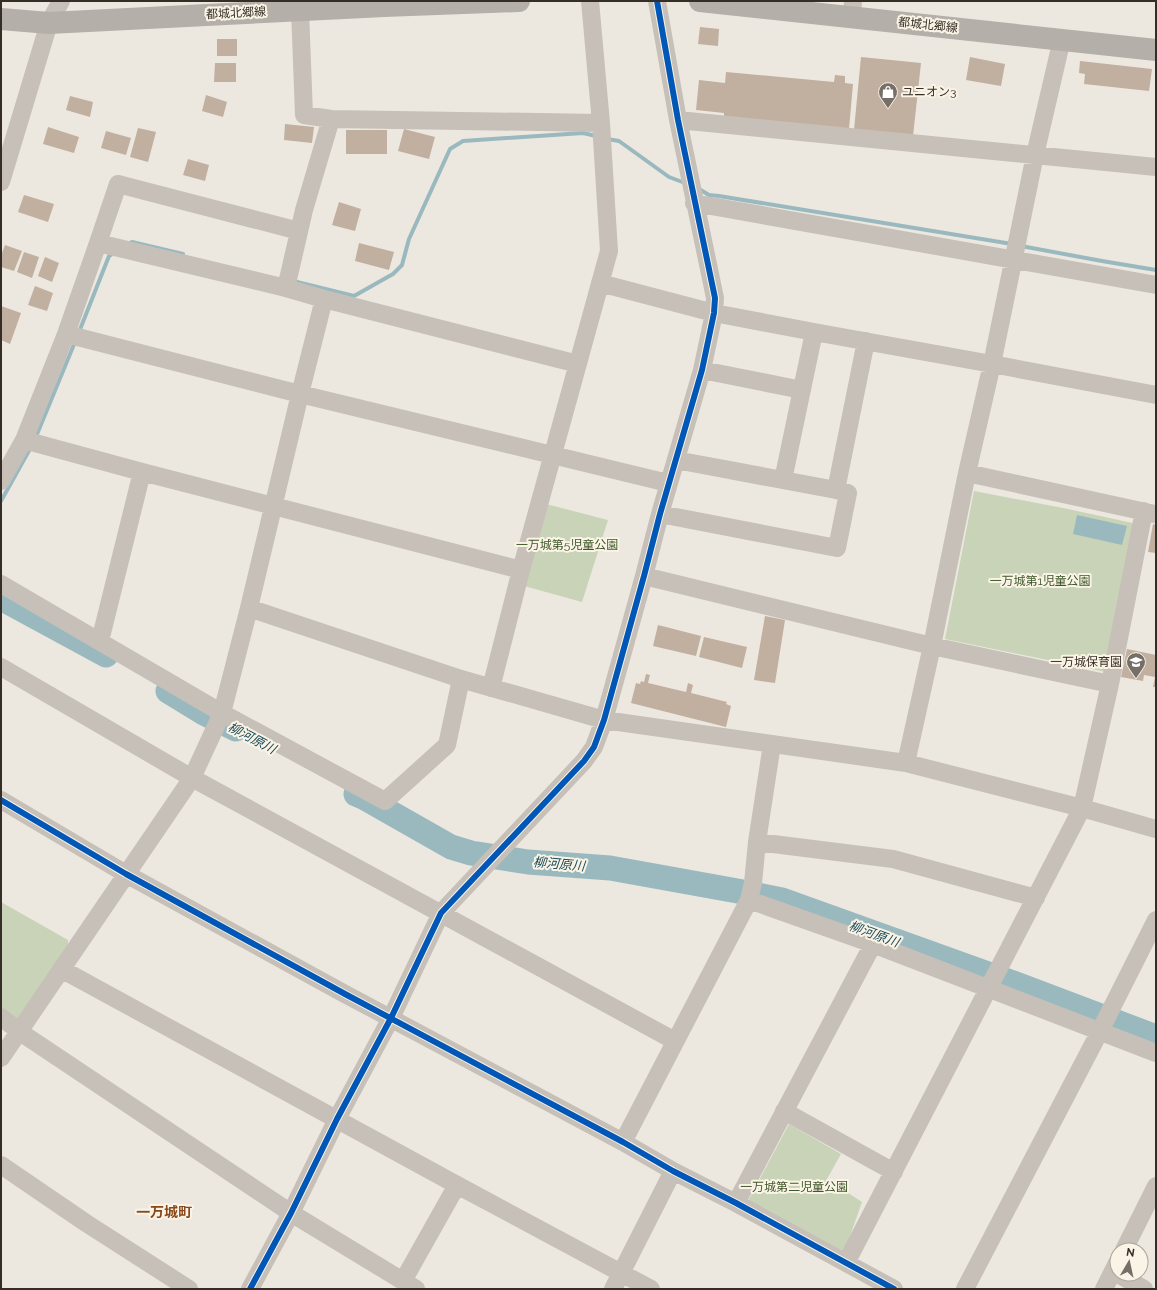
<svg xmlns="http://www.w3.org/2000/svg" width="1157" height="1290" viewBox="0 0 1157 1290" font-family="Raleway,'Noto Sans JP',sans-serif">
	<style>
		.green { fill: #c9d3b8 }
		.water { fill: #9ab9bf }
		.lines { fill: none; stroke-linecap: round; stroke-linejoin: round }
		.stream { stroke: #9ab9bf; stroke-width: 4 }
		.river { stroke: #9ab9bf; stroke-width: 25 }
		.building { fill: #c1afa0 }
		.minor { stroke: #c6c0b8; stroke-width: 18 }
		.major { stroke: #b4afa8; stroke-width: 22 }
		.cycleway-casing { stroke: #faf4e6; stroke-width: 8 }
		.cycleway { stroke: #0057b8; stroke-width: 6 }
		.labels { text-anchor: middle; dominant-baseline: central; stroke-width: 4; stroke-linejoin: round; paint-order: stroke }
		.street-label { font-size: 12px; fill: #362e26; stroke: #faf4e6 }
		.poi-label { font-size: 12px; fill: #362e26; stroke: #faf4e6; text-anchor: start }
		.park-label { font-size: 12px; fill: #3e5629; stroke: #faf4e6 }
		.water-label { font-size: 13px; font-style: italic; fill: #1a4b59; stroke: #faf4e6 }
		.quarter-label { font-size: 14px; font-weight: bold; fill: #89481c; stroke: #faf4e6 }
	</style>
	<rect width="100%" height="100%" fill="#ece8df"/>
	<!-- green -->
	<path class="green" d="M974,491L1068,509L1137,524L1106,672L945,639Z
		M546,504L608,520L582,602L524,586Z
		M1,902L68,940V947L21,1018L14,1019L1,1008Z
		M789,1124L841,1154L827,1179L862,1202L844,1253L748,1201Z"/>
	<!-- water -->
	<path class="water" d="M1077,515L1127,526L1122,545L1073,534Z"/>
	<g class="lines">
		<!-- stream -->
		<path class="stream" d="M607,139L619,141L669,177L685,183
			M699,189L709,195L719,196L1012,244
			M128,244L132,242L183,254
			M1021,246L1102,261L1156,270
			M293,281L354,296L393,274L402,265L409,239L450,149L463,141L583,133L596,136
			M79,332L109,256L114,253
			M35,439L75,342
			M1,501L31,447"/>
		<!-- river -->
		<path class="river" d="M1,598L106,655
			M168,691L204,713L236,729
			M356,794L363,797L451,847L471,853L528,862L610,868L743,892L782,900L1016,984L1156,1037"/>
	</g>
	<!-- building -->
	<path class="building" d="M700,27L719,29L718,46L698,44Z
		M217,39H237V56H217Z
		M861,57L921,63L913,136L854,130Z
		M970,57L1005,64L1001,86L966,80Z
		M1080,61L1152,69L1149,91L1084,84L1085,74L1079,73Z
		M215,63H236V82H214Z
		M726,72L834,82L835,75L845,76V83L853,84L849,129L724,117V113L696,110L699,80L725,83Z
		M206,95L227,102L223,117L202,111Z
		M70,96L93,102L90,117L66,110Z
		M285,124L314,127L312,143L284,140Z
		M48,127L79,137L74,153L43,144Z
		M138,128L156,132L148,162L130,157Z
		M404,129L435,137L429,159L398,151Z
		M346,130H387V154H346Z
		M106,131L131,138L126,155L101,148Z
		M188,159L209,165L205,181L183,175Z
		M24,195L54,204L48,222L18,212Z
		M339,202L361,209L355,231L332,225Z
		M359,243L394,252L389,270L355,261Z
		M5,245L22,251L14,271L1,267V256Z
		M24,252L39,257L32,278L17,272Z
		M45,257L59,263L52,282L38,276Z
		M35,286L53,293L47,311L28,305Z
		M1,306L21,313L10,344L1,340Z
		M1153,524L1156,525V553L1148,552Z
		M765,616L785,620L775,683L754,680Z
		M658,625L701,636L696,656L653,646Z
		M704,637L747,647L742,668L699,657Z
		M1127,649L1156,655V687H1153L1155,677L1144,675L1143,681L1121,677Z
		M646,674L650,675L648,683L686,692L688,683L693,685L691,693L727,702L726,704L731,706L726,727L631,703L636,683L640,684L641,681L644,682Z"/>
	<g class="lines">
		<!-- minor -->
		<path class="minor" d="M300,10L304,115L331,119L601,123
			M852,16L853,1
			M678,120L1156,167
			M1,182L49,23L61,1
			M694,203L1156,285
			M98,243L286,288L324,299L578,364
			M600,283L714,313L814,332L992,364L1156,395
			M286,288L304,210L331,119
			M66,334L300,394L668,483
			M702,370L802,390
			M24,440L142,472L521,570
			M676,460L836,490L866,341
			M967,473L1155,514
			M783,480L814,332
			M1,481L24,440L66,334L98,243L118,184L299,231
			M660,514L837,548L848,493L836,490
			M644,576L932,646L1110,684
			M1,584L222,713L385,801L447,745L461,679
			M249,608L461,679L604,720L906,763L1082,808L1156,829
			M100,641L142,472
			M1,667L192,778L675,1041
			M491,688L521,570L609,251L601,123L590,1
			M906,763L932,646L967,473L992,364L1035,155L1062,39
			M1,800L126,874L345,994L623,1142L673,1171L736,1203L894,1289
			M757,842L893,859L1036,898
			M749,900L873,944L1156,1053
			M61,969L457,1185L651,1289
			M1,1017L20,1032L291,1213L416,1289
			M1,1058L192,778L222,713L249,608L300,394L324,299
			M784,1111L894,1172
			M623,1142L749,900L753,883L757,842L772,744
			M1,1165L86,1223L189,1289
			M736,1203L873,944
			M1124,1250L1156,1186
			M846,1263L1082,808L1110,684L1144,511
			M1118,1274L1144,1289
			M403,1281L457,1185
			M250,1289L291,1213L337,1119L391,1018L441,913L584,761L594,747L604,720L644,576L660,514L702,370L714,313L715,298L678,120L657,1
			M613,1289L673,1171
			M965,1289L1100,1031L1156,920
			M1104,1289L1117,1263"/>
		<!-- major -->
		<path class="major" d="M700,1L1156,50
			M1,19L49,23L384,6L519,1"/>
		<defs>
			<path id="cycleway" d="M1,800L126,874L345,994L623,1142L673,1171L736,1203L894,1289
				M250,1289L291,1213L337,1119L391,1018L441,913L584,761L594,747L604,720L644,576L660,514L702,370L714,313L715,298L678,120L657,1"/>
		</defs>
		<!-- cycleway casing -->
		<use href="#cycleway" class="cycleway-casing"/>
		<!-- cycleway -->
		<use href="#cycleway" class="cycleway"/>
	</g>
	<!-- icons -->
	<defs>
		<symbol id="shop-pin" viewBox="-11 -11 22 30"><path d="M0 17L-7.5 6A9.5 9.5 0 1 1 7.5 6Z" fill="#766f67" stroke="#faf4e6"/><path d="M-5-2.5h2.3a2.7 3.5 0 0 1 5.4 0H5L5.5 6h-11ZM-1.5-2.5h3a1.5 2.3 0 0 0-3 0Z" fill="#fff"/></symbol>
		<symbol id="school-pin" viewBox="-11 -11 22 30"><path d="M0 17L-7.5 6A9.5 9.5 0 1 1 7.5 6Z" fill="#766f67" stroke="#faf4e6"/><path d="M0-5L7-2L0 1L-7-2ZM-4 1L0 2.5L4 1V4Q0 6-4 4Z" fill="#fff"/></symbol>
	</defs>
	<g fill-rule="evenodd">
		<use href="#shop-pin" x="877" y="81" width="22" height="30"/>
		<use href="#school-pin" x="1125" y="651" width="22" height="30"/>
	</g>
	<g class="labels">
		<!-- street labels -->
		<g class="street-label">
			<text transform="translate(236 13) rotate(-3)">都城北郷線</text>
			<text transform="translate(928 25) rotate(6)">都城北郷線</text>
		</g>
		<!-- poi labels -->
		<g class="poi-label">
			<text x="902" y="92">ユニオン3</text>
			<text x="1122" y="662" text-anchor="end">一万城保育園</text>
		</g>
		<!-- park labels -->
		<g class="park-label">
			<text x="567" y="545">一万城第5児童公園</text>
			<text x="1040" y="581">一万城第1児童公園</text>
			<text x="794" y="1187">一万城第二児童公園</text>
		</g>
		<!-- water labels -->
		<g class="water-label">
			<text transform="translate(252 738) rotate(28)">柳河原川</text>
			<text transform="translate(559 864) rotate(5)">柳河原川</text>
			<text transform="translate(874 934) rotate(20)">柳河原川</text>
		</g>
		<!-- quarter labels -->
		<g class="quarter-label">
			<text x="164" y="1212">一万城町</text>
		</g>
	</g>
	<!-- border -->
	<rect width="1157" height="1290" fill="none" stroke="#362e26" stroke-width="4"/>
	<!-- north arrow -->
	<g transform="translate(1129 1262) rotate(9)"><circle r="19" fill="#faf4e6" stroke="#aca599"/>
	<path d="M0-3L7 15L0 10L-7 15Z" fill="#766f67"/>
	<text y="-6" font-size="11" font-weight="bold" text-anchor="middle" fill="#362e26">N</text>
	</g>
</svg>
